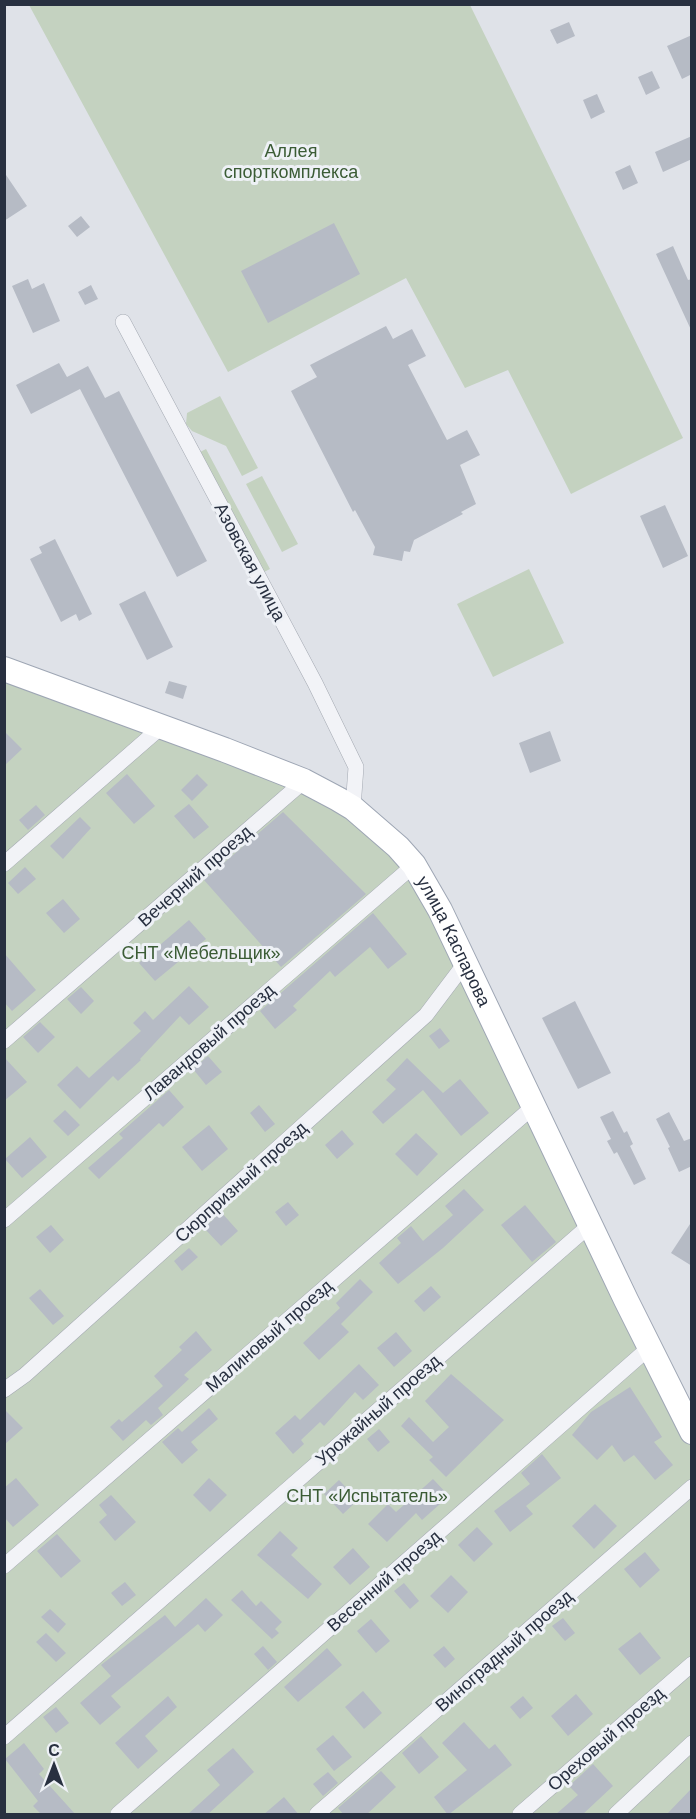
<svg xmlns="http://www.w3.org/2000/svg" width="696" height="1819" viewBox="0 0 696 1819" font-family="Helvetica,sans-serif">
	<style>
		.green { fill: #c4d2c0 }
		.building { fill: #b6bbc5 }
		.lines { fill: none; stroke-linecap: round; stroke-linejoin: round }
		.street-casing { stroke: #a4a9b2; stroke-width: 16 }
		.primary-casing { stroke: #9ea6b4; stroke-width: 26 }
		.street { stroke: #f2f3f7; stroke-width: 15 }
		.primary { stroke: #fff; stroke-width: 24 }
		.labels { text-anchor: middle; dominant-baseline: central; stroke-width: 6; stroke-linejoin: round; paint-order: stroke }
		.park-label { font-size: 18px; fill: #3b5c35; stroke: #eef1f6 }
		.street-label { font-size: 18px; fill: #283040; stroke: #eef1f6 }
	</style>
	<rect width="100%" height="100%" fill="#dfe2e8"/>
	<!-- green -->
	<path class="green" d="M29,5H470L683,438L571,494L508,370L465,388L406,278L228,372Z
		M220,396L258,468L242,476L226,446L192,431L186,424L187,413Z
		M206,449L270,569L264,572L200,452Z
		M262,476L298,544L282,552L246,484Z
		M529,569L564,643L493,677L457,604Z
		M4,669L304,781L398,847L691,1432V1814H5Z"/>
	<!-- building -->
	<path class="building" d="M569,22L575,36L557,44L550,30Z
		M692,35V74L682,79L667,46Z
		M652,71L660,88L646,95L638,77Z
		M597,94L605,112L591,119L583,100Z
		M692,136V159L663,172L655,152Z
		M630,165L638,183L623,190L615,172Z
		M4,172L27,206L4,221Z
		M81,216L90,227L77,237L68,226Z
		M334,223L360,274L268,323L241,271Z
		M673,246L688,280L692,279V332L656,254Z
		M28,279L32,289L44,283L60,321L33,333L12,286Z
		M91,285L98,299L85,305L78,292Z
		M386,326L393,339L412,329L426,356L408,365L447,440L467,430L480,455L460,465L476,504L461,512L463,514L414,540L410,552L404,551L402,561L373,555L375,547L355,510L353,512L291,391L317,377L310,365Z
		M59,363L67,377L88,366L105,398L119,391L207,561L177,577L80,389L31,414L16,385Z
		M665,505L688,556L663,568L640,516Z
		M55,539L92,614L79,621L76,614L61,622L30,559L42,553L39,547Z
		M145,591L173,647L147,660L119,604Z
		M169,681L187,686L183,699L165,693Z
		M4,731L22,749L4,766Z
		M550,731L561,761L530,773L519,743Z
		M127,774L155,806L134,824L106,793Z
		M197,774L208,785L192,801L181,790Z
		M189,804L209,827L194,839L174,816Z
		M36,805L45,815L28,830L19,820Z
		M283,812L366,894L281,967L204,880Z
		M80,817L91,828L63,859L50,846Z
		M25,867L36,879L18,894L8,883Z
		M63,899L80,919L64,933L46,913Z
		M373,913L407,954L388,969L370,947L335,977L330,971L293,1006L297,1010L275,1029L260,1011Z
		M189,920L206,939L155,981L139,963Z
		M4,953L36,990L12,1011L4,1002Z
		M189,986L209,1007L189,1025L180,1016L140,1059L141,1060L118,1081L113,1076L80,1109L57,1085L77,1066L89,1078L141,1031L133,1023L145,1011L153,1020Z
		M81,987L94,1001L81,1014L67,999Z
		M575,1001L611,1073L578,1089L542,1018Z
		M40,1022L55,1037L38,1053L23,1037Z
		M440,1028L450,1041L439,1049L429,1036Z
		M208,1056L222,1072L206,1085L193,1069Z
		M4,1057L27,1082L4,1101Z
		M407,1058L443,1093L460,1079L489,1113L461,1136L423,1090L383,1124L372,1112L396,1089L386,1080Z
		M169,1090L184,1107L163,1127L159,1123L99,1179L88,1168L123,1138L119,1134Z
		M259,1105L275,1124L265,1132L250,1113Z
		M65,1110L80,1125L68,1136L53,1121Z
		M613,1111L624,1133L627,1131L633,1144L630,1146L646,1179L634,1185L617,1152L614,1154L607,1141L611,1139L600,1117Z
		M669,1112L684,1141L692,1138V1166L679,1172L668,1148L670,1147L656,1119Z
		M209,1125L228,1149L202,1171L182,1147Z
		M342,1130L354,1144L337,1159L325,1145Z
		M416,1133L438,1154L417,1176L395,1154Z
		M30,1137L47,1157L22,1178L5,1159Z
		M464,1189L484,1210L443,1248L398,1284L379,1263L401,1243L397,1238L411,1226L423,1241L453,1215L445,1206Z
		M288,1202L299,1215L286,1226L275,1212Z
		M525,1205L556,1242L532,1262L501,1225Z
		M221,1212L238,1231L221,1246L204,1228Z
		M692,1221V1266L671,1253Z
		M51,1225L64,1240L50,1253L36,1237Z
		M189,1248L198,1257L182,1271L174,1261Z
		M360,1279L373,1292L341,1324L349,1332L319,1360L303,1343L340,1308L336,1303Z
		M431,1286L441,1297L424,1312L414,1301Z
		M40,1289L64,1316L53,1325L29,1298Z
		M196,1331L212,1350L184,1375L189,1379L158,1408L163,1415L151,1425L146,1420L123,1441L110,1427L119,1419L122,1422L163,1386L154,1376L182,1350L179,1347Z
		M396,1332L412,1351L394,1367L377,1348Z
		M359,1364L379,1385L363,1400L355,1392L324,1426L320,1422L301,1440L304,1444L293,1454L275,1433L295,1415L300,1420Z
		M451,1374L504,1420L446,1477L429,1460L433,1457L401,1426L409,1417L433,1442L449,1427L425,1401Z
		M630,1387L662,1437L654,1442L673,1465L655,1480L634,1455L624,1462L612,1445L597,1460L572,1435L591,1412Z
		M209,1408L218,1419L191,1442L198,1450L182,1464L162,1442L178,1428L182,1432Z
		M4,1409L23,1428L4,1445Z
		M379,1429L390,1442L378,1452L367,1439Z
		M542,1454L561,1478L526,1506L533,1514L510,1532L494,1511L530,1484L521,1473Z
		M16,1478L39,1505L13,1527L4,1517V1488Z
		M209,1478L227,1495L210,1512L193,1495Z
		M433,1479L449,1496L422,1520L416,1513L387,1542L368,1524L388,1504L396,1512Z
		M339,1480L358,1500L343,1514L324,1494Z
		M111,1495L136,1522L115,1541L99,1522L107,1515L99,1505Z
		M595,1504L617,1526L594,1549L572,1526Z
		M477,1527L493,1544L474,1562L458,1545Z
		M280,1531L298,1548L291,1555L322,1584L308,1599L257,1555Z
		M57,1534L81,1561L61,1578L37,1551Z
		M353,1548L370,1567L350,1585L333,1567Z
		M645,1552L660,1570L640,1588L624,1569Z
		M451,1575L468,1592L448,1613L430,1596Z
		M125,1582L136,1595L122,1606L111,1593Z
		M404,1583L419,1601L410,1609L394,1591Z
		M242,1590L256,1606L261,1601L282,1622L275,1629L279,1633L272,1639L231,1600Z
		M206,1598L223,1615L205,1632L198,1624L111,1696L121,1707L100,1725L80,1703L111,1676L101,1665L165,1615L175,1627Z
		M50,1609L66,1624L58,1633L41,1617Z
		M563,1618L575,1633L565,1641L552,1626Z
		M371,1619L390,1641L376,1653L357,1631Z
		M640,1632L661,1658L640,1675L618,1649Z
		M46,1633L66,1653L56,1662L36,1642Z
		M263,1646L277,1662L268,1670L254,1654Z
		M444,1646L455,1659L445,1668L433,1655Z
		M327,1648L342,1665L298,1702L284,1687Z
		M363,1691L382,1713L364,1729L345,1707Z
		M576,1694L593,1714L568,1736L551,1716Z
		M168,1696L177,1707L145,1736L158,1751L138,1769L115,1743Z
		M523,1696L533,1708L520,1719L510,1707Z
		M56,1707L69,1723L56,1733L43,1717Z
		M464,1722L489,1749L495,1744L512,1765L448,1815L434,1797L467,1770L442,1743Z
		M333,1735L352,1757L334,1771L316,1749Z
		M421,1736L439,1757L419,1774L402,1753Z
		M24,1743L44,1769L39,1774L76,1815H42L33,1806L38,1801L5,1759Z
		M233,1748L254,1772L207,1815H187L220,1785L207,1770Z
		M593,1764L613,1786L582,1815H555L578,1795L569,1786Z
		M381,1771L396,1787L366,1815H344L338,1808Z
		M328,1772L338,1783L323,1796L313,1784Z
		M692,1788V1815H666Z
		M284,1797L299,1815H263Z"/>
	<g class="lines">
		<defs>
			<path id="street" d="M123,322L315,683L356,767L353,808
				M4,864L160,728
				M4,1041L304,781
				M4,1220L414,865
				M4,1390L25,1375L426,1015L466,962
				M4,1566L534,1106
				M4,1737L590,1225
				M118,1814L650,1347
				M317,1814L692,1487
				M520,1814L692,1664
				M616,1814L692,1743"/>
			<g id="primary">
				<path id="s1" d="M4,669L225,750L304,781L338,799L353,808L398,847L414,865L440,910L626,1300L692,1432"/>
			</g>
		</defs>
		<!-- street casing -->
		<use href="#street" class="street-casing"/>
		<!-- primary casing -->
		<use href="#primary" class="primary-casing"/>
		<!-- street -->
		<use href="#street" class="street"/>
		<!-- primary -->
		<use href="#primary" class="primary"/>
	</g>
	<g class="labels">
		<!-- park labels -->
		<g class="park-label">
			<text x="291" y="151">Аллея<tspan x="291" dy="21">спорткомплекса</tspan></text>
			<text x="201" y="953">СНТ «Мебельщик»</text>
			<text x="367" y="1496">СНТ «Испытатель»</text>
		</g>
		<!-- street labels -->
		<g class="street-label">
			<text transform="translate(250 562) rotate(62)">Азовская улица</text>
			<text transform="translate(195 876) rotate(-41)">Вечерний проезд</text>
			<text stroke="none"><textPath href="#s1" startOffset="546">улица Каспарова</textPath></text>
			<text transform="translate(209 1042) rotate(-41)">Лавандовый проезд</text>
			<text transform="translate(241 1182) rotate(-42)">Сюрпризный проезд</text>
			<text transform="translate(269 1336) rotate(-41)">Малиновый проезд</text>
			<text transform="translate(378 1410) rotate(-41)">Урожайный проезд</text>
			<text transform="translate(384 1581) rotate(-41)">Весенний проезд</text>
			<text transform="translate(504 1651) rotate(-41)">Виноградный проезд</text>
			<text transform="translate(606 1739) rotate(-41)">Ореховый проезд</text>
		</g>
	</g>
	<!-- border -->
	<rect width="696" height="1819" fill="none" stroke="#283040" stroke-width="12"/>
	<!-- north arrow -->
	<g transform="translate(54 1765)" stroke="#eef1f6" stroke-width="4.5" paint-order="stroke">
	<path d="M0-4.5L10 22L0 15L-10 22Z" fill="#283040"/>
	<text y="-9" font-size="16" font-weight="bold" text-anchor="middle" fill="#283040">С</text>
	</g>
</svg>
